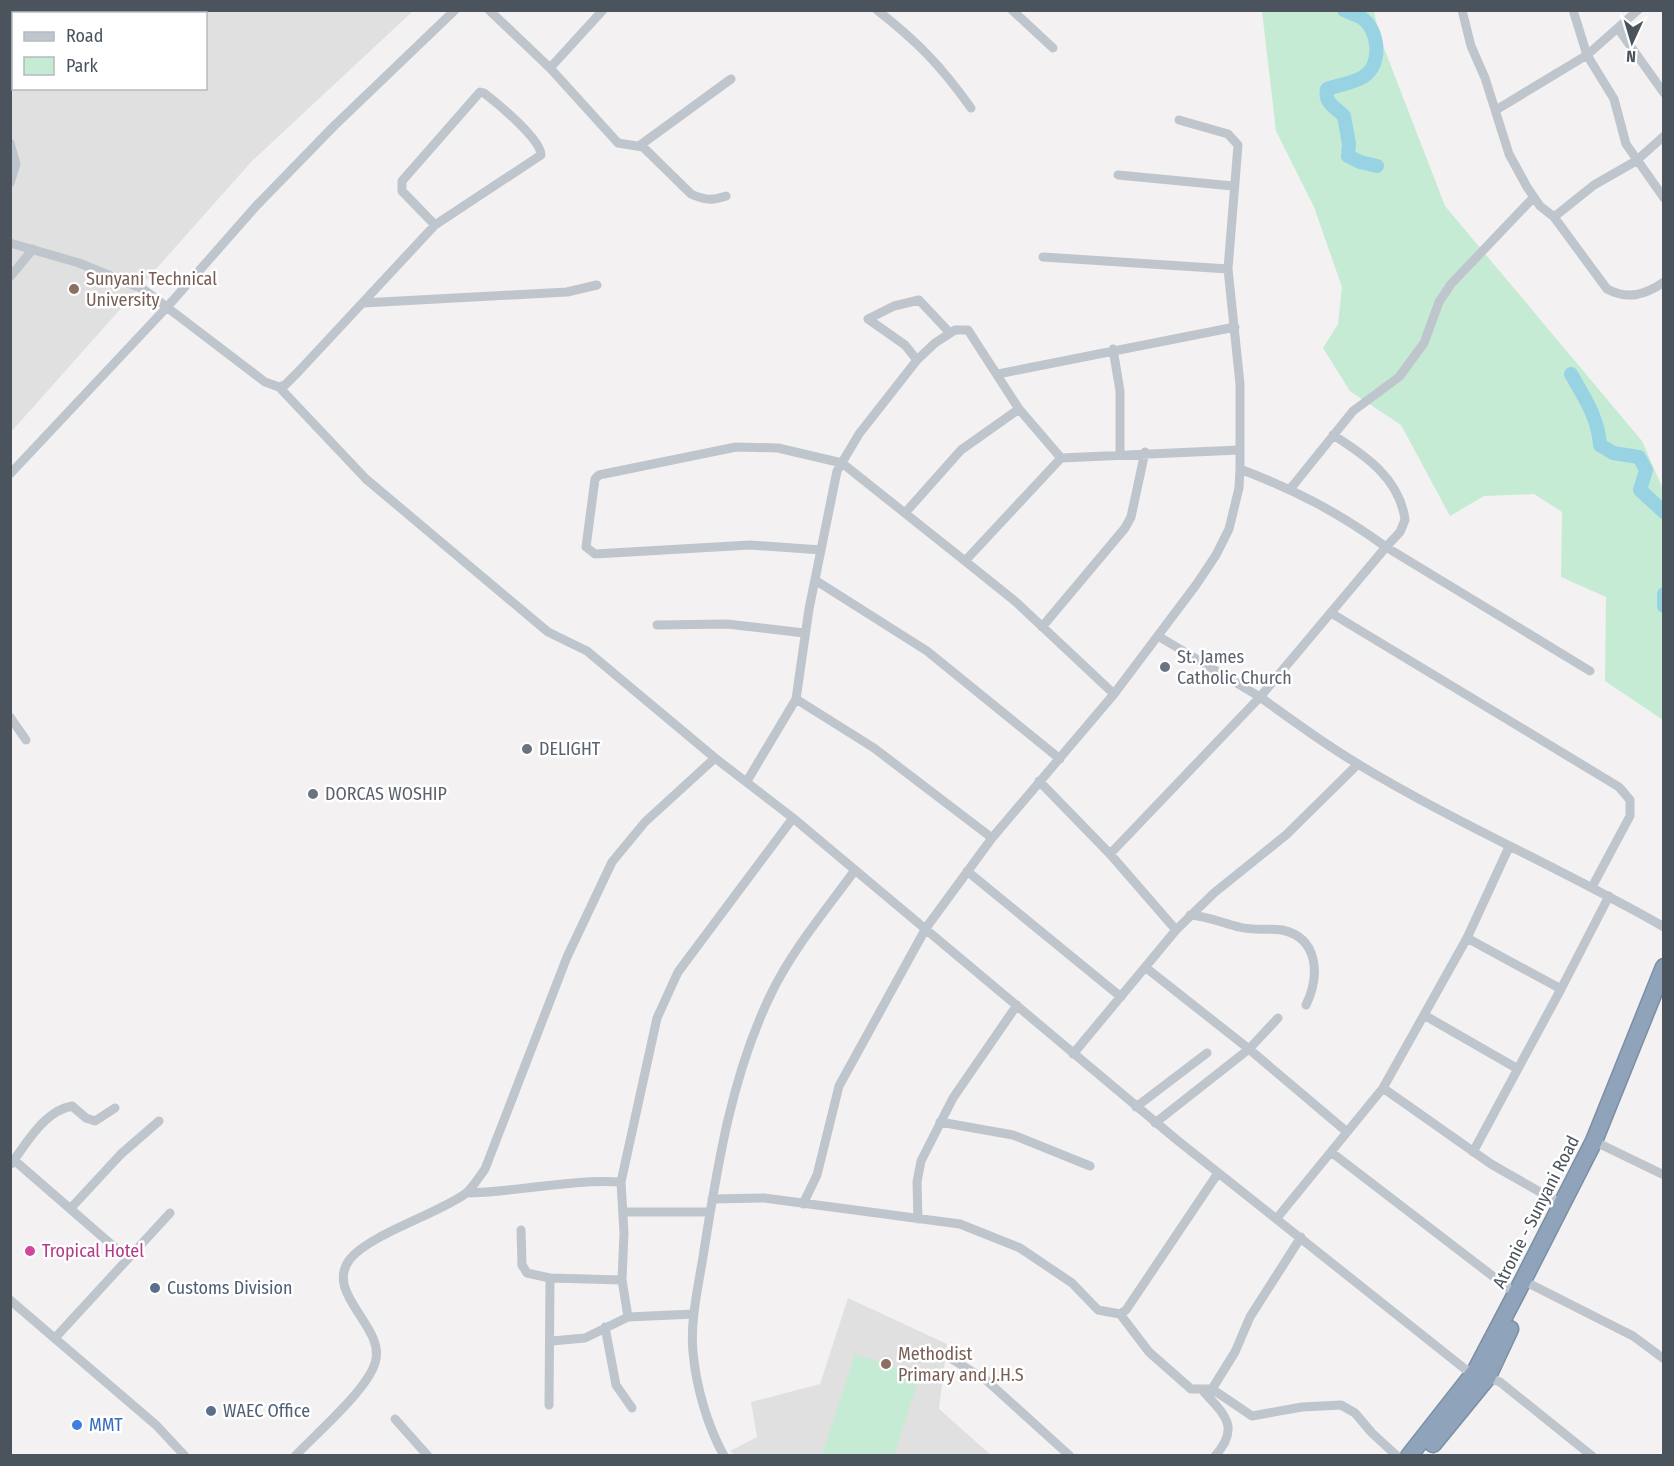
<svg xmlns="http://www.w3.org/2000/svg" width="1674" height="1466" viewBox="0 0 1674 1466" font-family="'Fira Sans Condensed',sans-serif">
	<style>
		.education { fill: #e1e0e1; fill-rule: evenodd }
		.green { fill: #c6ebd4 }
		.lines { fill: none; stroke-linecap: round; stroke-linejoin: round }
		.river { stroke: #98d3e3; stroke-width: 14 }
		.highway-casing { stroke: #7a8fa5; stroke-width: 19 }
		.street { stroke: #bfc5cc; stroke-width: 9 }
		.highway { stroke: #8fa4ba; stroke-width: 16 }
		.education-dot { fill: #8d6e63; stroke: #fff; stroke-width: 2 }
		.worship-dot { fill: #6b7280; stroke: #fff; stroke-width: 2 }
		.hotel-dot { fill: #d1479c; stroke: #fff; stroke-width: 2 }
		.service-dot { fill: #5c6f8a; stroke: #fff; stroke-width: 2 }
		.shop-dot { fill: #3f7fe0; stroke: #fff; stroke-width: 2 }
		.labels { text-anchor: middle; dominant-baseline: central; stroke-width: 5; stroke-linejoin: round; paint-order: stroke }
		.education-label { font-size: 18px; fill: #785e54; stroke: #fff; text-anchor: start }
		.worship-label { font-size: 18px; fill: #5b616d; stroke: #fff; text-anchor: start }
		.street-label { font-size: 18px; fill: #4b545d; stroke: #fff }
		.hotel-label { font-size: 18px; fill: #b23c85; stroke: #fff; text-anchor: start }
		.service-label { font-size: 18px; fill: #4e5e75; stroke: #fff; text-anchor: start }
		.shop-label { font-size: 18px; fill: #366cbe; stroke: #fff; text-anchor: start }
	</style>
	<rect width="100%" height="100%" fill="#f3f1f1"/>
	<!-- education -->
	<path class="education" d="M11,11H413L252,161L11,432ZM14,14H206V88H14Z
		M848,1298L947,1344L939,1409L991,1455L735,1456L730,1451L757,1437L751,1402L820,1384Z"/>
	<!-- green -->
	<path class="green" d="M1262,11H1374L1379,35L1445,206L1642,441L1663,489V720L1605,681L1606,597L1561,577L1562,512L1534,494L1484,496L1450,516L1401,425L1350,391L1323,348L1338,324L1342,287L1314,207L1276,131Z
		M855,1354L920,1375L894,1455H822Z"/>
	<g class="lines">
		<!-- river -->
		<path class="river" d="M1344,10C1350,13 1357,15 1362,18C1379,30 1383,65 1363,77C1353,83 1338,85 1327,89C1324,103 1335,107 1344,116L1349,144L1348,156L1360,162L1377,166
			M1571,374C1584,397 1598,417 1600,445L1613,453L1639,457L1646,470L1640,490L1664,512
			M1664,594V606"/>
		<defs>
			<path id="highway" d="M1433,1444L1487,1378L1510,1329
				M1409,1456L1475,1372L1516,1294L1594,1141L1664,967"/>
		</defs>
		<!-- highway casing -->
		<use href="#highway" class="highway-casing"/>
		<!-- street -->
		<path class="street" d="M489,10L550,68L618,143L643,147L691,194C704,200 712,201 726,196
			M877,10C918,42 941,66 971,108
			M1012,10L1053,48
			M1462,10L1471,46L1485,78L1509,154L1527,187L1540,206L1554,217L1607,289C1628,300 1645,295 1664,282
			M1573,10L1587,55L1614,99L1626,144L1664,198
			M1619,30L1664,93
			M550,68L603,10
			M1496,110L1587,55L1638,10
			M10,143L16,164L10,183
			M639,146L731,79
			M1118,175L1233,186
			M1554,217L1594,185L1636,161L1664,136
			M10,243L79,263L143,289L265,382L279,387L285,385L299,371L435,225L541,155C541,139 497,103 484,93L480,92L402,181V191L435,225
			M1043,257L1228,269
			M10,277L33,249
			M363,303L567,292L597,285
			M868,319L894,306L919,300L950,333
			M868,319L905,345L917,360
			M1113,349L1120,391V453
			M998,374L1235,327
			M279,387L366,479L548,632L587,651L715,758L793,818L1177,1140L1465,1369L1500,1382L1592,1456
			M1240,469C1295,490 1338,512 1386,547L1400,532L1405,520C1400,479 1365,455 1333,435
			M10,474L168,306L257,205L334,126L455,10
			M1291,488L1353,411L1399,377L1424,343L1439,302L1451,284L1533,198
			M905,513L961,450L1019,409
			M821,550L750,545L595,554L586,547L595,479L599,475L736,447L778,448L842,463L965,561L1061,458L1239,450
			M965,561L1016,602L1114,694
			M815,580L927,651L1060,759
			M1331,613L1619,787L1630,800V816L1592,887
			M657,625L727,624L804,633
			M1042,627L1125,528L1131,517L1145,452
			M1590,671L1386,547L1260,697C1292,720 1324,744 1358,764C1457,824 1563,869 1664,927
			M796,699L874,748L992,838
			M10,717L26,740
			M747,781L796,699L809,609L837,471L859,434L917,360L935,343L955,330H968L1019,409L1061,458
			M1039,781L1110,854L1176,930L1073,1054
			M1509,847L1467,938L1561,989L1609,896
			M1110,854L1260,697L1158,636
			M967,871L1121,997
			M1190,915C1207,916 1222,923 1239,927C1253,931 1268,928 1282,930C1319,938 1320,976 1306,1005
			M1176,930L1214,893L1286,835L1358,764
			M1145,967L1249,1049L1347,1132
			M1424,1015L1518,1069
			M1383,1088L1491,1164L1561,1204
			M1136,1107L1207,1053
			M940,1122L1013,1135L1090,1166
			M1155,1123L1249,1049L1278,1018
			M1602,1145L1664,1175
			M1331,1152L1516,1294
			M1473,1152L1561,989
			M14,1160L128,1259
			M11,1164C27,1143 44,1111 72,1106L86,1118L95,1121L115,1108
			M467,1193C519,1192 568,1179 621,1182
			M712,1199L764,1198L960,1224L1020,1248L1072,1283L1098,1310L1120,1314L1126,1310L1218,1173
			M803,1204L817,1175L839,1086L926,928L992,838L1114,694L1196,585L1216,555L1229,529L1239,488L1240,469V384L1228,269L1238,145L1228,134L1179,120
			M70,1209L121,1154L159,1121
			M623,1212H710
			M1277,1218L1383,1088L1467,938
			M918,1219L917,1182L921,1161L953,1098L1017,1005
			M521,1230L522,1265L527,1273L550,1278L622,1280
			M1532,1285L1633,1336L1664,1359
			M10,1300L156,1425L185,1456
			M1120,1314L1149,1352L1191,1389H1212L1252,1416L1302,1407L1341,1405L1355,1413L1372,1433L1397,1456
			M628,1317L622,1280L624,1233L621,1182L657,1018L678,972L793,818
			M605,1327L616,1385L632,1408
			M55,1338L170,1213
			M552,1341L585,1338L628,1317L694,1314
			M950,1358L986,1380L1070,1456
			M1212,1389L1235,1352L1250,1317L1301,1237
			M1203,1391C1224,1414 1241,1427 1215,1456
			M549,1405L550,1278
			M395,1419L428,1456
			M295,1456C316,1434 367,1390 375,1363C387,1327 323,1294 350,1259C369,1235 437,1214 465,1194C473,1188 479,1177 485,1169L567,957L612,862L645,822L715,758
			M724,1456C707,1425 696,1386 693,1352C690,1321 698,1288 703,1257C717,1168 731,1076 771,994C792,950 826,910 855,870"/>
		<!-- highway -->
		<use href="#highway" class="highway"/>
	</g>
	<!-- markers -->
	<g class="education-dot">
		<circle cx="74" cy="289" r="6"/>
		<circle cx="886" cy="1364" r="6"/>
	</g>
	<g class="worship-dot">
		<circle cx="1165" cy="667" r="6"/>
		<circle cx="527" cy="749" r="6"/>
		<circle cx="313" cy="794" r="6"/>
	</g>
	<circle class="hotel-dot" cx="30" cy="1251" r="6"/>
	<g class="service-dot">
		<circle cx="155" cy="1288" r="6"/>
		<circle cx="211" cy="1411" r="6"/>
	</g>
	<circle class="shop-dot" cx="77" cy="1425" r="6"/>
	<g class="labels">
		<!-- education labels -->
		<g class="education-label">
			<text x="86" y="279">Sunyani Technical<tspan x="86" dy="21">University</tspan></text>
			<text x="898" y="1354">Methodist<tspan x="898" dy="21">Primary and J.H.S</tspan></text>
		</g>
		<!-- worship labels -->
		<g class="worship-label">
			<text x="1177" y="657">St. James<tspan x="1177" dy="21">Catholic Church</tspan></text>
			<text x="539" y="749">DELIGHT</text>
			<text x="325" y="794">DORCAS WOSHIP</text>
		</g>
		<!-- street labels -->
		<g class="street-label">
			<text transform="translate(1536 1212) rotate(-63)">Atronie - Sunyani Road</text>
		</g>
		<!-- hotel labels -->
		<g class="hotel-label">
			<text x="42" y="1251">Tropical Hotel</text>
		</g>
		<!-- service labels -->
		<g class="service-label">
			<text x="167" y="1288">Customs Division</text>
			<text x="223" y="1411">WAEC Office</text>
		</g>
		<!-- shop labels -->
		<g class="shop-label">
			<text x="89" y="1425">MMT</text>
		</g>
	</g>
	<!-- border -->
	<rect width="1674" height="1466" fill="none" stroke="#4b545d" stroke-width="24"/>
	<!-- legend -->
	<rect x="12" y="12" width="195" height="78" fill="#ffffff" stroke="#b7bbbe" stroke-width="1.5"/>
	<rect x="24" y="32" width="30" height="9" fill="#bfc5cc" stroke="#b7bbbe" stroke-width="1.5"/>
	<text x="66" y="42" font-size="18" fill="#4b545d">Road</text>
	<rect x="24" y="57" width="30" height="18" fill="#c6ebd4" stroke="#b7bbbe" stroke-width="1.5"/>
	<text x="66" y="72" font-size="18" fill="#4b545d">Park</text>
	<!-- north arrow -->
	<g transform="translate(1632 42) rotate(184)" stroke="#ffffff" stroke-width="4.5" paint-order="stroke">
	<path d="M0-4.5L10 22L0 15L-10 22Z" fill="#4b545d"/>
	<text y="-9" font-size="16" font-weight="bold" text-anchor="middle" fill="#4b545d">N</text>
	</g>
</svg>
